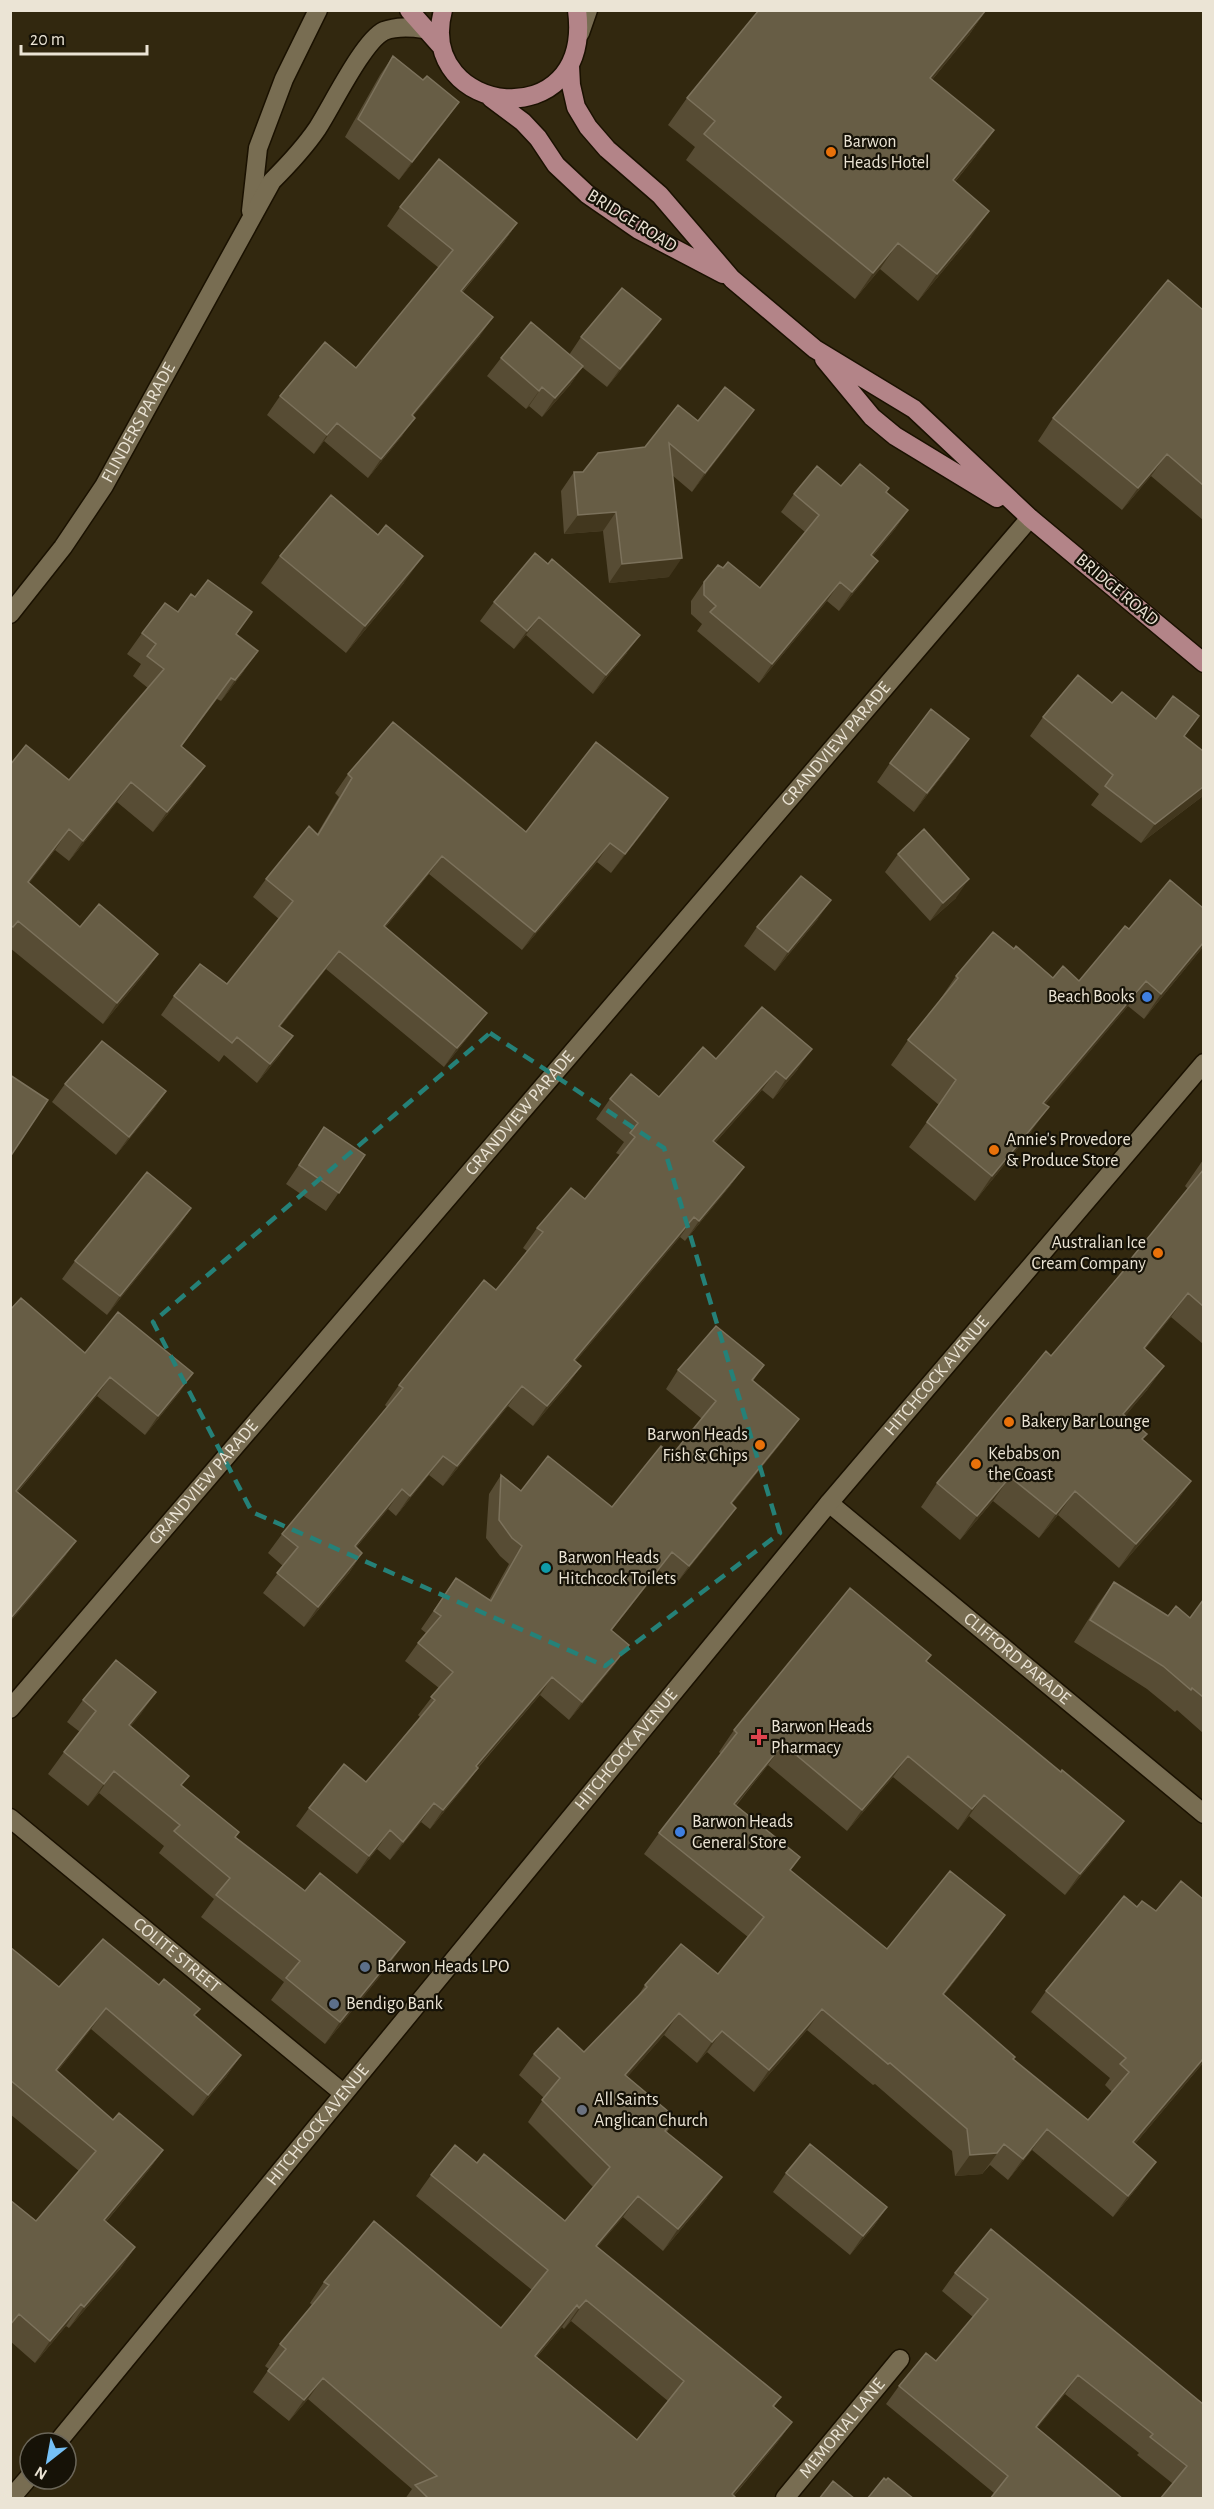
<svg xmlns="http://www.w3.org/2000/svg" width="1214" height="2509" viewBox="0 0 1214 2509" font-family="'Alegreya Sans',sans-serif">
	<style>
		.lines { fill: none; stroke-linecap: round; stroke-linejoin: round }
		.minor-casing { stroke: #1a1100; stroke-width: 21 }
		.major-casing { stroke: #1a1100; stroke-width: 21 }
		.minor { stroke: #786d52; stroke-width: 18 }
		.major { stroke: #b38488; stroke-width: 18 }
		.wall { fill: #574c34; fill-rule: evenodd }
		.shaded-wall { fill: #42371e }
		.building { fill: #675d45; stroke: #7c725c; stroke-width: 1.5; fill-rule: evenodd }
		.marked { fill: none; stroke: #258178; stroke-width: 4.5; stroke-dasharray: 12 8; stroke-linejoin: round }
		.food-dot { fill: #e8710a; stroke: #161207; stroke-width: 2 }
		.shop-dot { fill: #3f7fe0; stroke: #161207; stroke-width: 2 }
		.culture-dot { fill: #0f9aa8; stroke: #161207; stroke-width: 2 }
		.health-dot { fill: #e0444e; stroke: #161207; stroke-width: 2 }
		.service-dot { fill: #5c6f8a; stroke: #161207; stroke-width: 2 }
		.worship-dot { fill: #6b7280; stroke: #161207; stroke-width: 2 }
		.labels { text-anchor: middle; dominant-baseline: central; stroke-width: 4.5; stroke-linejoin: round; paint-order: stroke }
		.poi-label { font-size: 18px; fill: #ebe4d5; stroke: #161207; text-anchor: start }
		.street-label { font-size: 18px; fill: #ebe4d5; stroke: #161207 }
	</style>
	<rect width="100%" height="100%" fill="#32280f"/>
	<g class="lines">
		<defs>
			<g id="minor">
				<path d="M580,33L588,10"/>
				<path d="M251,211L258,148L284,79L318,10"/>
				<path id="s1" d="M10,614L63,547L104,486L272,181C288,165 304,148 317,129C331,108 363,41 384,31C397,26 410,27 424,29"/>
				<path id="s2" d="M829,1503L1204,1814"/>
				<path id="s3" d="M10,1709L1030,518"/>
				<path id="s4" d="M10,1818L343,2093"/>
				<path id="s5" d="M57,2443L829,1503L1204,1063"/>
				<path d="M11,2498L30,2476"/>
				<path id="s6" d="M785,2498L900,2359"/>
			</g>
			<path id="major" d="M409,10L440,45
				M443,10C415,116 594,139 577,10
				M570,66L571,85L576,107L588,127L607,149L660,195L732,279L815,349L914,409L1030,518L1204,663
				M491,98L523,122L538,138L556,165L587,194L639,230L723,274
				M824,359L872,417L895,436L997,498"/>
		</defs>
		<!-- minor casing -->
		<use href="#minor" class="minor-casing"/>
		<!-- major casing -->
		<use href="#major" class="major-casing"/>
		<!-- minor -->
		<use href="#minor" class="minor"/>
		<!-- major -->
		<use href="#major" class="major"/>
	</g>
	<!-- wall -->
	<path class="wall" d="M986,10L969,35L932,80L994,130L975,157L955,182L971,237L918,301L880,269L855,299L686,160L695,147L668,125L687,98Z
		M393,56L446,120L399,180L345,137L380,75Z
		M400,207L517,223L504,242L463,292L480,336L413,416L402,436L368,478L324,441L314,454L267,415L280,396L356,368L439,268L387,226Z
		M1203,310V520L1151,476L1122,510L1038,441L1053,418Z
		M661,319L648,337L607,387L582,367L570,385L542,417L529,406L526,409L487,376L501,358L569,355L581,337Z
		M754,410L692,492L672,475L669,577L609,583L603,531L564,534L561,491L574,472H583L645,447L698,421Z
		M841,486L886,492L908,510L895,529L873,556L865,579L839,611L827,601L759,683L697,631L702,624L691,614V601L704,582L723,568L760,588L805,532L781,512L794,494Z
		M280,556L404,583L346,653L261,583Z
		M548,564L627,653L593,694L526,635L514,649L480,621L494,602Z
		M178,612L236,635L244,671L221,701L217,699L182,746L191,786L153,832L117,802L69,861L55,850L29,883L80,927L158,954L144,974L103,1024L10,948V765L69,780L148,688L133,676L141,664L127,654L142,633Z
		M1112,703L1156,719L1184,737L1203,751V796L1141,843L1091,805L1099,794L1030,736L1043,717Z
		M956,758L914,812L877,782L890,763Z
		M348,774L526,832L655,817L611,873L597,862L522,950L429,874L385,928L473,1031L444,1067L326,969L280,1027V1055L257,1083L224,1055L219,1062L161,1015L174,996L227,984L279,919L253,897L266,879L317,834L339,797L335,793Z
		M898,854L956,898L930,921L885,872Z
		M818,919L775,971L744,946L757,927Z
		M1129,929L1203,947L1144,1019L1128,1006L1045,1104L1031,1132L975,1201L909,1147L939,1105L891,1065L908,1040L939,1002V1001L956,976L1014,949L1053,978L1079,981Z
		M716,1059L798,1069L773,1099L762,1090L715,1143L744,1167L730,1186L685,1241L680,1237L575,1362L581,1366L567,1386L533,1426L508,1406L443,1486L429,1475L396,1516L388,1509L356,1548L362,1553L349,1573L304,1627L263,1593L283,1566L268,1553L282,1534L387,1407L385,1405L399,1385L496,1290L527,1251L523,1248L537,1228L585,1199L620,1155L616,1153L624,1142L596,1119L610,1099L659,1097Z
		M65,1084L166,1091L153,1110L116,1155L52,1102Z
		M324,1127L365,1155L326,1211L286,1184Z
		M1203,1160V1344L1171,1317L1145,1349L1164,1366L1147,1390L1125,1416L1143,1440L1191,1481L1174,1505L1119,1568L1058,1515L1039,1538L993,1501L960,1540L921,1507L937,1483L1051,1356L1116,1279L1130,1260L1188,1189L1185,1186Z
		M191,1208L178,1227L107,1315L62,1279L75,1261Z
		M10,1310L85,1353L180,1392L145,1435L97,1396L18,1492L76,1541L63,1559L10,1622Z
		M764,1365L753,1381L786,1437L732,1504L723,1526L676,1584L659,1570L612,1630L616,1663L569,1720L540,1695L478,1768L465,1786L430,1829L421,1822L390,1860L377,1849L357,1874L296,1826L309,1808L366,1782L420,1717L418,1715L439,1688L405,1661L418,1643L426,1633L421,1629L456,1578L489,1600L509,1564L500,1556L486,1538L489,1494L501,1475L521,1491L612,1507L672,1455L702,1419L666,1389L678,1370Z
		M1114,1582L1168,1616L1190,1618L1203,1600V1733L1177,1710L1175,1712L1147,1689L1074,1642L1098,1604Z
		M927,1662L1109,1842L1065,1895L969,1816L958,1830L893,1777L847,1831L768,1765L736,1806L800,1857L790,1870L887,1949L1005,1915L990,1936L944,1995L1013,2059L1088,2120L1112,2092L1105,2085L1110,2078L1031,2012L1046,1991L1203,2063L1135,2144L1141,2183L1113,2217L1032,2150L1008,2180L990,2165L982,2174L955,2176L952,2151L875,2084L873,2085L807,2030L754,2092L707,2052L697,2063L664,2035L627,2077L676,2118L667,2132L707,2198L663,2251L623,2217L597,2247L781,2397L774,2407L792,2422L777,2443L734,2496L737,2499H405L412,2489L308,2399L289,2421L253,2392L269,2369L265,2366L280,2344L312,2305L310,2303L324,2282L501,2328L532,2290L416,2196L431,2175L477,2163L565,2221L593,2187L528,2122L544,2098L519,2075L534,2054L584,2052L636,1999L645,1985L718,1974L748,1937L644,1854L659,1833L721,1754L719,1752L734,1730ZM571,2321L668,2401L637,2440L537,2357L562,2327L564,2329Z
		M156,1692L131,1726L182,1786L235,1837L390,1964L325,2044L271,2000L284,1982L201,1917L214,1899L159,1853L164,1846L99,1793L88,1806L48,1774L64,1752L80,1732L67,1722L83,1700Z
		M10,1947L59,1987L195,2016L241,2055L226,2077L193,2116L91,2029L57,2072L113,2120L163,2150L148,2171L106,2222L135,2247L120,2269L69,2328L66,2326L35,2363L10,2341V2200L36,2221L79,2171L10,2114Z
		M786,2173L887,2207L874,2226L850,2255L773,2192Z
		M955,2273L1203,2404V2499L1172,2483L1137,2455L1139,2453L1065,2394L1037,2428L1123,2499L994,2493L886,2404L899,2386L936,2361L973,2317L942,2291Z"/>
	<!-- shaded-wall -->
	<path class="shaded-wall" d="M986,10L969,35L911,105L930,78Z
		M459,102L446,120L399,180L412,162Z
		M994,130L975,157L934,207L953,180Z
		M989,211L971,237L918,301L937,274Z
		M517,223L504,242L448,309L461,291Z
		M898,243L880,269L855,299L873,273Z
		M493,317L480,336L399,433L412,415Z
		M661,319L648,337L607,387L620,369Z
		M583,366L570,385L542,417L555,398Z
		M542,387L529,406L526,409L539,391Z
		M754,410L741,429L692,492L705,473Z
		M415,418L402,436L368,478L381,459Z
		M337,423L324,441L314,454L327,435Z
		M1167,454L1151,476L1122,510L1138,488Z
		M908,510L895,529L858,574L871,555Z
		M616,512L603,531L564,534L578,515Z
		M423,556L404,583L346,653L365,626Z
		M682,558L669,577L609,583L622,564Z
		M878,561L865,579L839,611L852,592Z
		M840,582L827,601L759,683L772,664Z
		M539,617L526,635L514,649L527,631Z
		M640,635L627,653L593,694L606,675Z
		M258,651L244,671L221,701L235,680Z
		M969,739L956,758L914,812L927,793Z
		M205,766L191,786L153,832L167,812Z
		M131,782L117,802L69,861L83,841Z
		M1203,787V796L1141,843L1155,824Z
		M668,798L655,817L611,873L625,854Z
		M69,829L55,850L14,903L28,882Z
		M610,843L597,862L522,950L535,932Z
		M442,856L429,874L371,945L384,926Z
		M969,879L956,898L930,921L943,903Z
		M831,900L818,919L775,971L788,952Z
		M1203,943V947L1144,1019L1161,994Z
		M339,951L326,969L266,1044L279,1026Z
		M158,954L144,974L103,1024L117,1003Z
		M1146,981L1128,1006L1026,1128L1043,1103Z
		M487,1013L473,1031L444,1067L457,1048Z
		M293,1036L280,1055L257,1083L270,1064Z
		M812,1049L798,1069L773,1099L786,1079Z
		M776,1071L762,1090L699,1161L713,1141Z
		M166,1091L153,1110L116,1155L129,1137Z
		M1049,1107L1031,1132L975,1201L992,1176Z
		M744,1167L730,1186L685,1241L699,1221Z
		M191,1208L178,1227L107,1315L120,1296Z
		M694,1217L680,1237L560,1380L574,1360Z
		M1188,1293L1171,1317L1127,1372L1144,1348Z
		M581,1366L567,1386L533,1426L547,1406Z
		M1164,1366L1147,1390L1106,1439L1123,1414Z
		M193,1373L180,1392L145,1435L158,1416Z
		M110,1377L97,1396L10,1501L16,1491Z
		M522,1386L508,1406L443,1486L457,1466Z
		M799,1419L786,1437L718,1521L731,1503Z
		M443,1456L429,1475L396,1516L410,1496Z
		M1010,1477L993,1501L960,1540L977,1516Z
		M1191,1481L1174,1505L1119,1568L1136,1544Z
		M402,1489L388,1509L341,1566L355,1546Z
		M1075,1491L1058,1515L1039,1538L1056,1514Z
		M736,1508L723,1526L676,1584L689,1566Z
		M76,1541L63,1559L10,1622V1619Z
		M672,1552L659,1570L598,1648L611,1630Z
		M362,1553L349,1573L304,1627L318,1607Z
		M629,1645L616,1663L569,1720L582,1702Z
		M552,1677L540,1695L463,1784L476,1766Z
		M156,1692L141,1714L114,1747L129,1725Z
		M783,1744L768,1765L719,1826L734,1804Z
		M908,1756L893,1777L847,1831L862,1810Z
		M478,1768L465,1786L430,1829L443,1810Z
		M114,1771L99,1793L88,1806L104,1784Z
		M984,1795L969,1816L958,1830L972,1809Z
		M434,1803L421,1822L390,1860L403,1842Z
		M1124,1821L1109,1842L1065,1895L1080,1874Z
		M390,1830L377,1849L357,1874L369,1856Z
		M1005,1915L990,1936L928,2015L943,1994Z
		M405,1942L390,1964L325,2044L340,2022Z
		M106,2008L91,2029L41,2092L56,2070Z
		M822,2009L807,2030L754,2092L769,2070Z
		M679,2013L664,2035L610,2097L625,2075Z
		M722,2031L707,2052L697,2063L712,2042Z
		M241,2055L226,2077L193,2116L208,2095Z
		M1203,2059V2063L1118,2164L1133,2142Z
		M1047,2129L1032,2150L1008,2180L1023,2159Z
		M1004,2144L982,2174L955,2176L970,2155Z
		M163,2150L148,2171L89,2242L104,2220Z
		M1156,2162L1141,2183L1113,2217L1128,2196Z
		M722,2177L707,2198L663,2251L678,2229Z
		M638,2196L623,2217L581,2267L596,2246Z
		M887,2207L874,2226L850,2255L863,2236Z
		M135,2247L120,2269L69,2328L84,2307Z
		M586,2300L571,2321L564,2329L579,2308Z
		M81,2304L66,2326L35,2363L50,2341Z
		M577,2305L562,2327L520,2377L535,2356Z
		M1078,2375L1065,2394L1023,2446L1036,2427Z
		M323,2378L308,2399L289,2421L304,2400Z
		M792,2422L777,2443L731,2499H729Z"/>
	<!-- building -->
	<path class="building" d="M759,10H986L930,78L994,130L953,180L989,211L937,274L898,243L873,273L704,134L715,121L687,98Z
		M393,56L423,80L427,76L459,102L412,162L358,119Z
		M439,159L517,223L461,291L493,317L412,415L415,418L381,459L337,423L327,435L280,396L325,342L356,368L453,250L400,207Z
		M1168,280L1203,310V485L1167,454L1138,488L1053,418Z
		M622,288L661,319L620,369L581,337Z
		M531,322L583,366L555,398L542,387L539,391L501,358Z
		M725,387L754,410L705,473L669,443L682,558L622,564L616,512L578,515L574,472H583L598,453L645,447L678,405L698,421Z
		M860,464L889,488L886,492L908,510L871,555L878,561L852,592L840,582L772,664L710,612L716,606L704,595V582L718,565L723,568L728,562L760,588L819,515L794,494L817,466L841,486Z
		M331,495L378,535L386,525L423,556L365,626L280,556Z
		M535,553L548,564L552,559L640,635L606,675L539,617L527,631L494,602Z
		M208,580L252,612L236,634L258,651L235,680L231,678L181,746L205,766L167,812L131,782L83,841L69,829L28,882L80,927L99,904L158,954L117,1003L18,921L13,927L10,925V765L26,745L69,780L164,669L147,656L156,644L142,633L165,603L178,612L191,594L195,597Z
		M1078,675L1112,703L1122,692L1156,719L1173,696L1199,716L1184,736L1203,751V787L1155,824L1105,786L1113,775L1043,717Z
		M931,709L969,739L927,793L890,763Z
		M393,722L526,832L596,742L668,798L625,854L610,843L535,932L442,856L384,926L487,1013L457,1048L339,951L279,1026L293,1036L270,1064L237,1037L232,1043L174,996L200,964L227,984L293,901L266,879L309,826L318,835L352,778L348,774Z
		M924,829L969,879L943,903L898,854Z
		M801,876L831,900L788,952L757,927Z
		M1170,880L1203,908V943L1161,994L1146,981L1043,1103L1049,1107L992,1176L927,1122L956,1080L908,1040L958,978L956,976L993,932L1014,949L1016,946L1053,978L1063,966L1079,981L1125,926L1129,929Z
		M762,1007L812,1049L786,1079L776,1071L713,1141L744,1167L699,1221L694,1217L574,1360L581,1366L547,1406L522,1386L457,1466L443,1456L410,1496L402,1489L355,1546L362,1553L318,1607L277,1573L298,1547L282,1534L403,1388L399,1385L484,1280L496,1290L543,1232L537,1228L571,1188L585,1199L635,1137L630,1133L638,1123L610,1099L631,1074L659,1097L703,1047L716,1059Z
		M102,1041L166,1091L129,1137L65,1084Z
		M10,1075L48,1100L10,1157Z
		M324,1127L365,1155L339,1193L299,1165Z
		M1203,1170V1306L1188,1293L1144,1348L1164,1366L1123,1414L1147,1434L1142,1439L1191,1481L1136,1544L1075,1491L1056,1514L1010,1477L977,1516L937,1483L1046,1351L1051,1356L1132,1261L1130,1260Z
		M147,1172L191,1208L120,1296L75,1261Z
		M21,1298L85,1353L118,1312L193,1373L158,1416L110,1377L16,1491L76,1541L10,1619V1310Z
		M716,1326L764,1365L752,1380L799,1419L731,1503L736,1508L689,1566L672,1552L611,1630L629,1645L582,1702L552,1677L476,1766L478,1768L443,1810L434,1803L403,1842L390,1830L369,1856L309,1808L344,1764L366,1782L435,1700L431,1697L453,1672L418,1643L441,1616L434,1611L456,1578L491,1601L522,1546L512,1538L499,1520L501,1475L521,1491L548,1456L612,1507L661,1446L672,1455L716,1401L678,1370Z
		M1114,1582L1168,1616L1176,1606L1190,1618L1203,1600V1697L1192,1688L1191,1690L1163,1666L1090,1620Z
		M850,1588L931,1655L926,1661L1061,1772L1062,1770L1124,1821L1080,1874L984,1795L972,1809L908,1756L862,1810L783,1744L734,1804L800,1857L790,1870L887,1949L950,1871L1005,1915L943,1994L1015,2057L1013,2059L1088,2120L1129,2072L1120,2064L1126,2058L1046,1991L1124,1896L1137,1907L1142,1901L1156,1911L1181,1881L1203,1899V2059L1133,2142L1156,2162L1128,2196L1047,2129L1023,2159L1004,2144L997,2153L970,2155L967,2129L890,2063L888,2064L822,2009L769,2070L722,2031L712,2042L679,2013L625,2075L676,2118L665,2131L722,2177L678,2229L638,2196L596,2246L781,2397L773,2406L792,2422L732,2494L737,2499H429L415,2485L437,2476L323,2378L304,2400L268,2371L286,2349L280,2344L329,2285L324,2282L374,2221L501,2328L548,2270L431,2175L455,2145L477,2163L484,2154L565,2221L610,2167L542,2100L560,2078L534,2054L558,2028L584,2052L647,1987L645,1985L681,1944L718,1974L764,1917L659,1833L737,1733L734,1730ZM586,2300L684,2381L637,2440L535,2356L577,2305L579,2308Z
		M116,1660L156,1692L129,1725L189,1776L181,1785L239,1832L235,1837L305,1891L320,1873L405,1942L340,2022L286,1978L300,1961L216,1895L230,1878L174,1831L180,1825L114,1771L104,1784L64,1752L96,1711L83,1700Z
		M103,1939L159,1985L164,1979L200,2009L194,2015L241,2055L208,2095L106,2008L56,2070L113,2120L119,2113L163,2150L104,2220L135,2247L84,2307L81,2304L50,2341L19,2314L10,2325V2200L36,2221L96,2151L10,2080V1947L59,1987Z
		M810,2144L887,2207L863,2236L786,2173Z
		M991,2229L1203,2404V2499H1160L1187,2466L1150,2437L1153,2434L1078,2375L1036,2427L1123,2499H990L1008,2476L899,2386L926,2353L936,2361L988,2299L955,2273Z
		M884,2478L886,2480L888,2478L914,2499H867Z
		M833,2481L855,2499H819Z"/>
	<!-- marked area -->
	<path class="marked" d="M490,1033L664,1148L780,1533L605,1666L252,1512L153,1322Z"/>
	<!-- markers -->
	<g class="food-dot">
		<circle cx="831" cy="152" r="6"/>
		<circle cx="994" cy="1150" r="6"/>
		<circle cx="1158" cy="1253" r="6"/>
		<circle cx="1009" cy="1422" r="6"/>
		<circle cx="760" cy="1445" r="6"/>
		<circle cx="976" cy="1464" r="6"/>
	</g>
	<g class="shop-dot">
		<circle cx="1147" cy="997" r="6"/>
		<circle cx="680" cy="1832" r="6"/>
	</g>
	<circle class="culture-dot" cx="546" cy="1568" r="6"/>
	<path class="health-dot" d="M756 1728h6v6h6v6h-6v6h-6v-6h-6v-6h6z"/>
	<g class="service-dot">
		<circle cx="365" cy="1967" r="6"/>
		<circle cx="334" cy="2004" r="6"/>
	</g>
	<circle class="worship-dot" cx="582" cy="2110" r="6"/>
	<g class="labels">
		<!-- poi labels -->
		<g class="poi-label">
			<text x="843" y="142">Barwon<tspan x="843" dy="21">Heads Hotel</tspan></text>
			<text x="1135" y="997" text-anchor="end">Beach Books</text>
			<text x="1006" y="1140">Annie's Provedore<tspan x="1006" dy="21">&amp; Produce Store</tspan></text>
			<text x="1146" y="1243" text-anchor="end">Australian Ice<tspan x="1146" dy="21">Cream Company</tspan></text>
			<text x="1021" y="1422">Bakery Bar Lounge</text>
			<text x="748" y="1435" text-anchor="end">Barwon Heads<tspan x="748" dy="21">Fish &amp; Chips</tspan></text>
			<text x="988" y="1454">Kebabs on<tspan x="988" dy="21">the Coast</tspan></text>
			<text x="558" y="1558">Barwon Heads<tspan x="558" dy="21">Hitchcock Toilets</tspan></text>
			<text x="771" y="1727">Barwon Heads<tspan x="771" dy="21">Pharmacy</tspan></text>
			<text x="692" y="1822">Barwon Heads<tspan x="692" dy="21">General Store</tspan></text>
			<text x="377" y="1967">Barwon Heads LPO</text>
			<text x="346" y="2004">Bendigo Bank</text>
			<text x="594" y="2100">All Saints<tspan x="594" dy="21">Anglican Church</tspan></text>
		</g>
		<!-- street labels -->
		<g class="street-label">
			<text transform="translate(632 221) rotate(32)">BRIDGE ROAD</text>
			<text stroke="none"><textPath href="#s1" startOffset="231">FLINDERS PARADE</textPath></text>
			<text transform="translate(1117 590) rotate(40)">BRIDGE ROAD</text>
			<text stroke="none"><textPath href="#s3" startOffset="1270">GRANDVIEW PARADE</textPath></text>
			<text stroke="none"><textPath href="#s3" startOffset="784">GRANDVIEW PARADE</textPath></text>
			<text stroke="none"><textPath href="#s5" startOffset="1383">HITCHCOCK AVENUE</textPath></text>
			<text stroke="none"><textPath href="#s3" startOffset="298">GRANDVIEW PARADE</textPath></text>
			<text stroke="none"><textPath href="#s2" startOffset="244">CLIFFORD PARADE</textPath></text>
			<text stroke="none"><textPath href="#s5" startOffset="897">HITCHCOCK AVENUE</textPath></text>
			<text stroke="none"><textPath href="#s4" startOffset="216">COLITE STREET</textPath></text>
			<text stroke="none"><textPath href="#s5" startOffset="411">HITCHCOCK AVENUE</textPath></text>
			<text stroke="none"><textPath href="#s6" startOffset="90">MEMORIAL LANE</textPath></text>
		</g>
	</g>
	<!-- border -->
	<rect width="1214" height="2509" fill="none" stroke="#ebe4d5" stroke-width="24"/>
	<!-- north arrow -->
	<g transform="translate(48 2461) rotate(211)"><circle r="28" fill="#161207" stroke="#6b6659" stroke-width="1.5"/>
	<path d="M0-4.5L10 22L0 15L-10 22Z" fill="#75c0f6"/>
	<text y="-9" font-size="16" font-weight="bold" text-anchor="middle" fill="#ebe4d5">N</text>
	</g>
	<!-- scale -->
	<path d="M21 45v9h126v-9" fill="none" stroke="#ebe4d5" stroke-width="3"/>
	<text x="30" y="45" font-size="18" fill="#ebe4d5" stroke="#161207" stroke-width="4.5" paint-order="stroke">20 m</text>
</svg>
